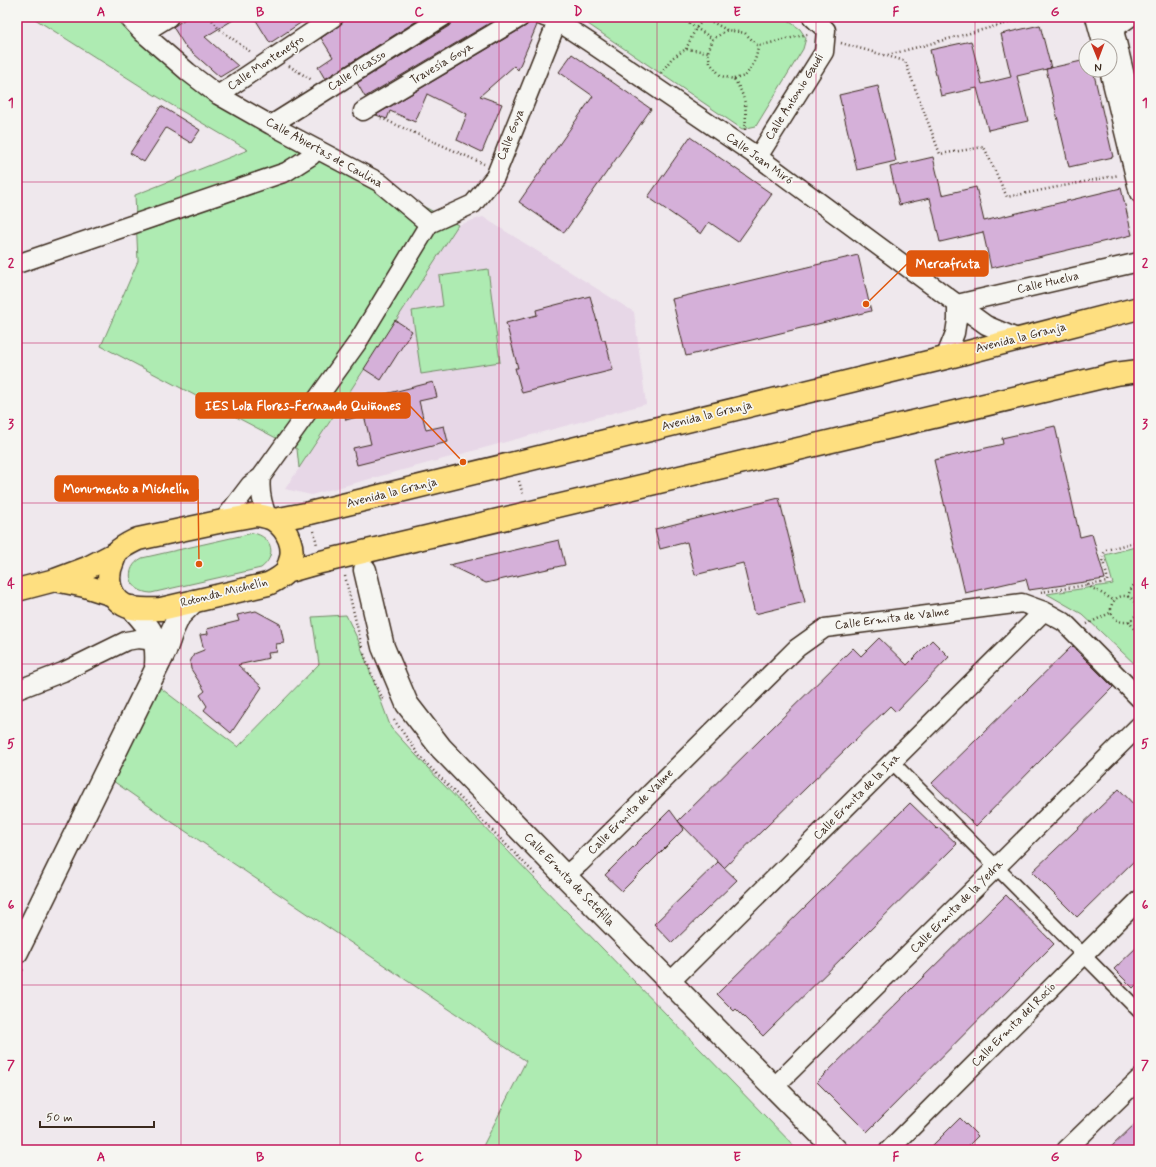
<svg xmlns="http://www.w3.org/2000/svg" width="1156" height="1167" viewBox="0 0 1156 1167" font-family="Mynerve,sans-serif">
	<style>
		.built { fill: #e7d7e7 }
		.green { fill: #aeebb2; stroke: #748a68 }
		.building { fill: #d5b0d9; stroke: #3b2a1e }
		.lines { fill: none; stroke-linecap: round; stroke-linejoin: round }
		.pedestrian-casing { stroke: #3b2a1e; stroke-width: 16 }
		.minor-casing { stroke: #3b2a1e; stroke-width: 21 }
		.tertiary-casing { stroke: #3b2a1e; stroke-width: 25 }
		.primary-casing { stroke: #3b2a1e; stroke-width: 25 }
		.trunk-casing { stroke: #3b2a1e; stroke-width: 25 }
		.path { stroke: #3b2a1e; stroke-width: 2.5; stroke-dasharray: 1 3; stroke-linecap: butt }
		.pedestrian { stroke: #f6f6f2; stroke-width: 13 }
		.minor { stroke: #f6f6f2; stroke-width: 18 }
		.tertiary { stroke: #f6f6f2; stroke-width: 22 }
		.primary { stroke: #fedf80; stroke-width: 22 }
		.trunk { stroke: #fedf80; stroke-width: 22 }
		.grid { fill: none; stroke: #c2185b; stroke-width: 1; stroke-opacity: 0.55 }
		.labels { text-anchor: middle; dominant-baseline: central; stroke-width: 3.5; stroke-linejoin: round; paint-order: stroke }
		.street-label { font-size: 12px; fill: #3b2a1e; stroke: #f6f6f2 }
		.leader { fill: none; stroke: #df570d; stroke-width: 1.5 }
		.callout-dot { fill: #df570d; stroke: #f6f6f2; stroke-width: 1.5 }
		.callout { fill: #df570d; stroke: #df570d; stroke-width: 1.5 }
		.callout-label { font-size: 13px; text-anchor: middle; font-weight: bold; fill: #fff }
		.neatline { fill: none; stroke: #c2185b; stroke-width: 1.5 }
		.grid-label { font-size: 13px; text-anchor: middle; font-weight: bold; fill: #c2185b }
	</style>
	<rect width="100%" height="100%" fill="#efe8ed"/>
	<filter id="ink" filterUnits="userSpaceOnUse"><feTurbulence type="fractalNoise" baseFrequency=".025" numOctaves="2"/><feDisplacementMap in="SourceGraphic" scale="8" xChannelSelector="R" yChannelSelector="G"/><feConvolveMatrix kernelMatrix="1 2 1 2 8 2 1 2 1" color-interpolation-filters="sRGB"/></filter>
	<g filter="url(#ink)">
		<!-- built -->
		<path class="built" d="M483,217L634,312L646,404L311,495L285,489L342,405L364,369L458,225Z"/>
		<!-- green -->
		<path class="green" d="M32,17H120L199,85L458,225C405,306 353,388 299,468L297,449L101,346L138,261L135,195L248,150L153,94Z
			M579,17H783L800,29L806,38L803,49L756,126L742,129L588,24Z
			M488,269L500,362L421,374L412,311L443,306L439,276Z
			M253,533C273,537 277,556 261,568L151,593C128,592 123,568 142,558Z
			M1139,546V668L1082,614L1047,594L1113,584L1105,555Z
			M346,615L359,642L391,728L439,780L798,1150H481L526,1061L169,820L103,774L150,680L238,747L319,664L312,617Z"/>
		<!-- building -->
		<path class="building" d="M188,17H238L205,37L238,66L220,77L185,46L173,27Z
			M254,17H315L310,21L308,18L270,43Z
			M344,17H423L325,79L318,67L333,57L321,38L340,25L344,21Z
			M453,17H500L365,97L357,83L449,26L452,22Z
			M531,18L537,25L518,70L514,66L480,96L502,104L482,152L457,140L467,114L427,94L415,122L390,111L387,119L376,115L526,26L530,22Z
			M1040,25L1051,68L1017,76L1028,121L988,130L977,88L941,96L930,50L971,41L982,84L1011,77L1001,34Z
			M572,54L651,109L564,233L519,202L593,96L559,72Z
			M1086,60V70H1093L1113,157L1069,167L1046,69Z
			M878,86L896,161L857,170L839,95Z
			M161,106L200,130L191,143L166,128L144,162L130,153Z
			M690,137L772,194L738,242L709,222L701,234L648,197Z
			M933,157L942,195L976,187L984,221L1121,188L1132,235L991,268L983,232L940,242L930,198L899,205L890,167Z
			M858,255L871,311L686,356L672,299Z
			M590,296L602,340H605L613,370L522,393L515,368H518L506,323L537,315L536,310Z
			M395,320L412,331L381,380L364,369Z
			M433,382L437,397L419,401L426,430L444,426L448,442L357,465L353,448L371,444L364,415L346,420L342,405Z
			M1055,426L1080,537L1092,534L1105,579L1029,590L1026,579L965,593L934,460L1003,444L1002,438Z
			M779,498L805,602L755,614L743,563L695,575L687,542L660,549L655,529Z
			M559,540L565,565L486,583L449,565Z
			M256,611L280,624L284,643L276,644L277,652L268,653L269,658L238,665L262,687L231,733L204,710L207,706L200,695L205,691L191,669L190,662L194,654L204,650L200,635L208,634L207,629L239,621L237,615Z
			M879,638L907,665L932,640L949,657L896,712L890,706L724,868L678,821L853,648L861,656Z
			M1072,646L1113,687L976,826L932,783Z
			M1119,789L1139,810V856L1077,917L1032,872Z
			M910,803L937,829L939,827L957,844L763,1036L736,1009L734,1011L717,994Z
			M670,810L684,829L622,891L605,875Z
			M718,862L737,880L672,943L654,924Z
			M1006,895L1054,944L867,1132L817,1082Z
			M1139,945V982L1133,988L1114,969Z
			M960,1118L978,1136L964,1150H928Z
			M1139,1120V1150H1108Z"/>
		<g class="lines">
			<defs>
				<path id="pedestrian" d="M1115,31L1135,17
					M892,762L1139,1011"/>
				<path id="minor" d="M128,17L143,33L188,72L218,95L271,125L379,182L429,224L357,343L261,477L250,485L234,506L223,521
					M544,17L557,21L589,42L758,157L957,304L986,325L1019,339
					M1095,17L1103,46
					M1111,17L1139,134
					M143,33L169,17
					M1109,70L1139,193
					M218,95L334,17
					M363,111L521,17
					M271,125L443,17
					M758,157L824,52L826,30L812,17
					M429,224L473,204L495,177L559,17
					M17,264L286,172L311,156L317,149
					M957,304L1139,262
					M945,358L955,333L957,320V304
					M261,477C259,492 262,504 268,518
					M17,690L63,672L126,641L138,639L147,640L156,642
					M565,876L580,863L797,648L825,628L1022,603L1044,611L1064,622L1139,698
					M670,982L1044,611
					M774,1087L1139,726
					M889,1150L1139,900
					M1066,1150L1139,1079"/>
				<path id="tertiary" d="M365,570L383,647L407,704L441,748L565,876L836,1150
					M131,607C150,628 158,635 156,665
					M17,952L165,651L172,631L179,616L194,601"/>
				<path id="primary" d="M256,515C262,516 269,517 274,520C288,530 296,548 289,564C288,566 287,570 286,572C281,578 274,581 268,584L161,609C149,609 135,611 124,605C108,596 106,576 113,561C114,558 115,555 117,552C123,546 130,543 138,539L223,521Z
					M274,520L310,513L945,358L1139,308
					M286,572L321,562L1115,374L1139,371"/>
				<path id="trunk" d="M55,580L85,586L113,595
					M17,590L55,580L87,568L116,553"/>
			</defs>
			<!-- pedestrian casing -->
			<use href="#pedestrian" class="pedestrian-casing"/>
			<!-- minor casing -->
			<use href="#minor" class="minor-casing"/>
			<!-- tertiary casing -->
			<use href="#tertiary" class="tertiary-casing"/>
			<!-- primary casing -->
			<use href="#primary" class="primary-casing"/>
			<!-- trunk casing -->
			<use href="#trunk" class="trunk-casing"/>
			<!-- path -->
			<path class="path" d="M210,17L218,28L252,53
				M679,17L713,39
				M705,18L727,30
				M841,43L905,61L940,154L984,147L1007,197L1119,175
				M686,49L696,28L705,18
				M888,55L1030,17
				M289,66L312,80
				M661,73L672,58L686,49L708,52
				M734,79L745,76C753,66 757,58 758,46
				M381,118L484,164
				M745,130C747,108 746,97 734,79L721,76L710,63L708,52L713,39L727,30L745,33L758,46L808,34
				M519,481L523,495
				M314,531L317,545
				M345,576L362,647
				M1087,585L1115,601
				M1041,592L1107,582C1109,572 1098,559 1106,550L1139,541
				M1111 609a13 13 0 1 1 26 0a13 13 0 1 1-26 0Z
				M1128,597L1130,590L1139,579
				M1129,621L1134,629L1139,632
				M1087,624L1112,612
				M364,654L376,686L384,701
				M394,720L421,758L537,876
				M17,981L23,969"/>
			<!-- pedestrian -->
			<use href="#pedestrian" class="pedestrian"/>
			<!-- minor -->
			<use href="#minor" class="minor"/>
			<!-- tertiary -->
			<use href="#tertiary" class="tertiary"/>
			<!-- primary -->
			<use href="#primary" class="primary"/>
			<!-- trunk -->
			<use href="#trunk" class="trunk"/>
		</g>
	</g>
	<!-- grid -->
	<path class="grid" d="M181,17V1150M340,17V1150M499,17V1150M657,17V1150M816,17V1150M975,17V1150M17,182H1139M17,343H1139M17,503H1139M17,664H1139M17,824H1139M17,985H1139"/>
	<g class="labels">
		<!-- street labels -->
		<g class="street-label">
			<text transform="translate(266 63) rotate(-34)">Calle Montenegro</text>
			<text transform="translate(442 64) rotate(-31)">Travesía Goya</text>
			<text transform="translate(357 71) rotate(-32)">Calle Picasso</text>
			<text transform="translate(795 97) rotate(-58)">Calle Antonio Gaudí</text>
			<text transform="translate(511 135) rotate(-68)">Calle Goya</text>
			<text transform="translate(324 153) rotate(29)">Calle Abiertas de Caulina</text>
			<text transform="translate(759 159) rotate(36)">Calle Joan Miró</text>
			<text transform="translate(1048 283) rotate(-13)">Calle Huelva</text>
			<text transform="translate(1021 338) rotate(-14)">Avenida la Granja</text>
			<text transform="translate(707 416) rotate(-14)">Avenida la Granja</text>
			<text transform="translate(392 493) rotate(-14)">Avenida la Granja</text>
			<text transform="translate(224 593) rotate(-14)">Rotonda Michelín</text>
			<text transform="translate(892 619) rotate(-7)">Calle Ermita de Valme</text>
			<text transform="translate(857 797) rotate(-45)">Calle Ermita de la Ina</text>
			<text transform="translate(631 812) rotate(-45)">Calle Ermita de Valme</text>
			<text transform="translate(569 880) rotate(46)">Calle Ermita de Setefilla</text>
			<text transform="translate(957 907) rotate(-45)">Calle Ermita de la Yedra</text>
			<text transform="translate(1014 1025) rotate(-45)">Calle Ermita del Rocío</text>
		</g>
	</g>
	<!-- callouts -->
	<path class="leader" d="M866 304L907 264M463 462L410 406M199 564L198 489"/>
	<g class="callout-dot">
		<circle cx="866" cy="304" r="4"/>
		<circle cx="463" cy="462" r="4"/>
		<circle cx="199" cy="564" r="4"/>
	</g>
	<g class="callout">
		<rect x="907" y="251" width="81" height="25" rx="4"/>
		<rect x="196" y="393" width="214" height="25" rx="4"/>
		<rect x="55" y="476" width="143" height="25" rx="4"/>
	</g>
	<g class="callout-label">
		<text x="948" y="268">Mercafruta</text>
		<text x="303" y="410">IES Lola Flores-Fernando Quiñones</text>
		<text x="126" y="493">Monumento a Michelín</text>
	</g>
	<!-- margin -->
	<rect width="1156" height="1167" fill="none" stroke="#f6f6f2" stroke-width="44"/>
	<!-- north arrow -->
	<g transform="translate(1098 58) rotate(179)"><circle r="19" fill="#f6f6f2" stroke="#aba49d"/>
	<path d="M0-3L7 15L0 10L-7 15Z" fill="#c8321e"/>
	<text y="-6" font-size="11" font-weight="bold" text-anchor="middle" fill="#3b2a1e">N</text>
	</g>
	<!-- scale -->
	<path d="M40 1121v6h114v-6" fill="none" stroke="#3b2a1e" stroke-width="2"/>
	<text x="46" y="1121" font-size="12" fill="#3b2a1e" stroke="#f6f6f2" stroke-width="3" paint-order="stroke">50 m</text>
	<rect x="22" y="22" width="1112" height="1123" class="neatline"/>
	<g class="grid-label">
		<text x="101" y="16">A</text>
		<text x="260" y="16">B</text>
		<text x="419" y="16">C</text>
		<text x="578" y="16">D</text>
		<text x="737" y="16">E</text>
		<text x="896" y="16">F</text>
		<text x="1055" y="16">G</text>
		<text x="11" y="107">1</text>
		<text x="1145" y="107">1</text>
		<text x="11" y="267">2</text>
		<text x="1145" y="267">2</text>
		<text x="11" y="428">3</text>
		<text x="1145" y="428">3</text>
		<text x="11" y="588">4</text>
		<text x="1145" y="588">4</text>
		<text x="11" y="748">5</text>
		<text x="1145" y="748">5</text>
		<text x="11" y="909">6</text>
		<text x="1145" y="909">6</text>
		<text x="11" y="1069">7</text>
		<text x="1145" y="1069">7</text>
		<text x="101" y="1161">A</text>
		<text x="260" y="1161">B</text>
		<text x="419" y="1161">C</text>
		<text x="578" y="1161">D</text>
		<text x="737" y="1161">E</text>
		<text x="896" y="1161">F</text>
		<text x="1055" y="1161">G</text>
	</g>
</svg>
